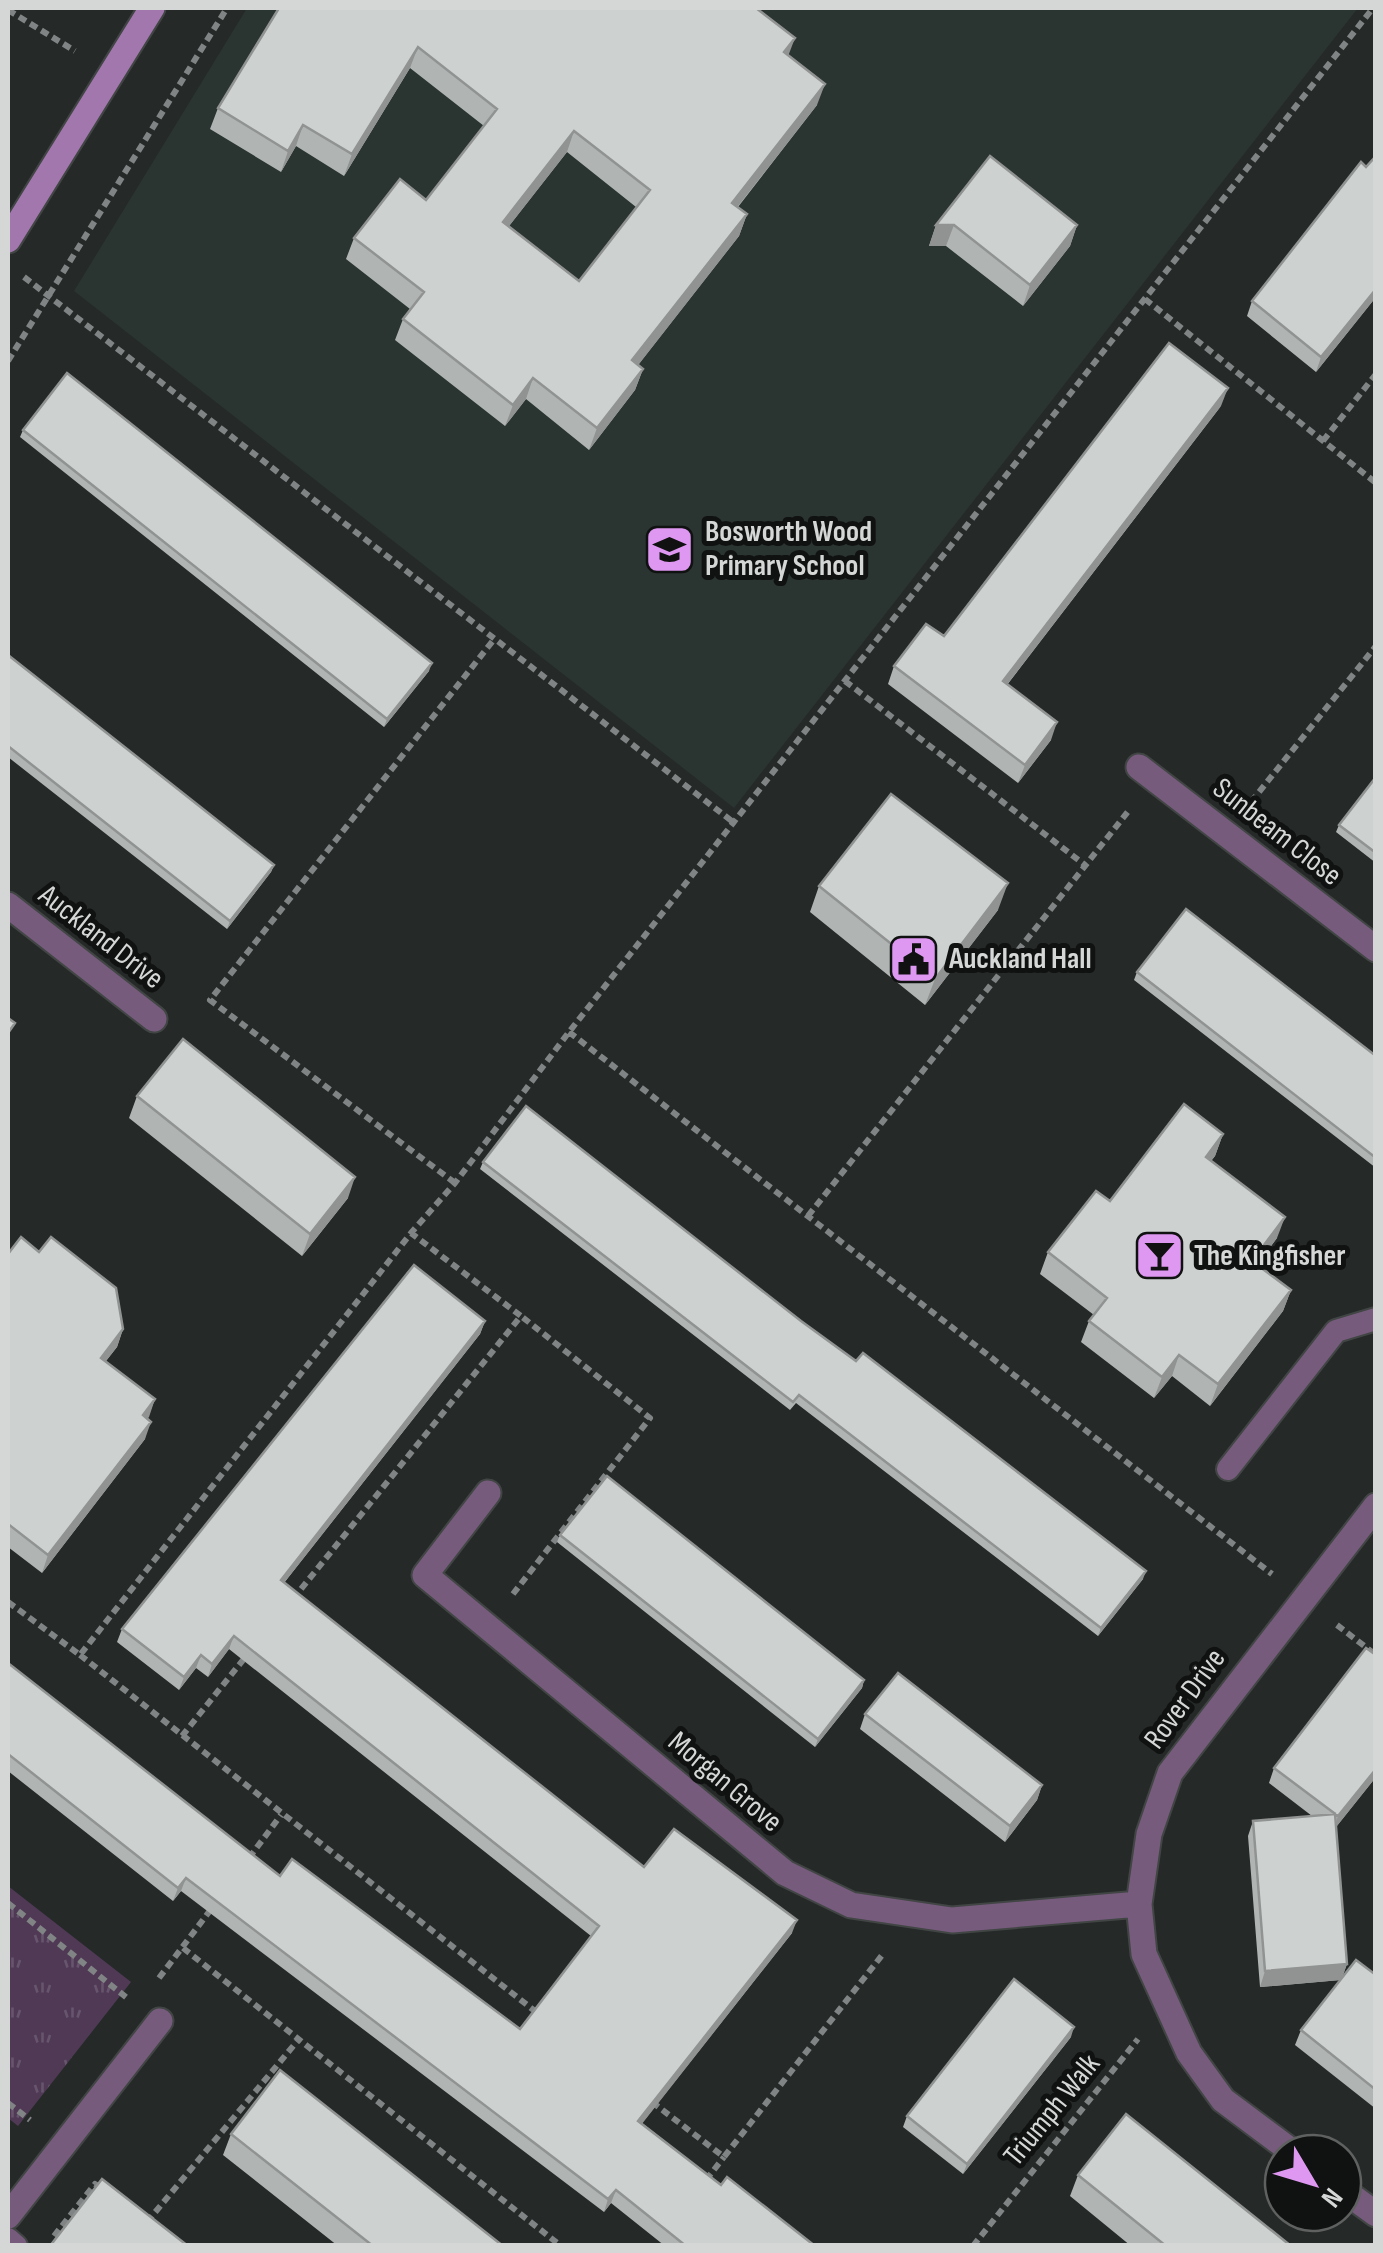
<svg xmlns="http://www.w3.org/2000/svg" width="1383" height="2253" viewBox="0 0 1383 2253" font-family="'Sofia Sans Condensed',sans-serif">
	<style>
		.built { fill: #2a3431 }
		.grass { fill: url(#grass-tufts) }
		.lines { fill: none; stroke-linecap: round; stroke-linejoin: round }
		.lane-casing { stroke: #414544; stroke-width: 26 }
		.street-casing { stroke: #414544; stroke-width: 29 }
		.secondary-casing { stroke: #414544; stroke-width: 29 }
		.path { stroke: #818484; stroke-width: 6; stroke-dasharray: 8 5; stroke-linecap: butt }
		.lane { stroke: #765b7d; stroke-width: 22 }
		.street { stroke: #765b7d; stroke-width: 25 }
		.secondary { stroke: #a277ad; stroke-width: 25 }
		.wall { fill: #b0b5b4; fill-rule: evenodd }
		.shaded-wall { fill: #909392 }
		.building { fill: #cdd2d1; stroke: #909392; stroke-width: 2.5; fill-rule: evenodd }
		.labels { text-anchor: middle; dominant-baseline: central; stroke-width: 10; stroke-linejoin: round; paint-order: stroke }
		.poi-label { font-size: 30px; font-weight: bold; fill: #d5d7d7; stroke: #101111; text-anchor: start }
		.street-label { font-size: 30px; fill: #d5d7d7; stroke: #101111 }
	</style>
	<defs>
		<pattern id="grass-tufts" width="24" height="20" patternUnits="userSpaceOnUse" patternTransform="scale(2.5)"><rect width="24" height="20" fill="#4f3955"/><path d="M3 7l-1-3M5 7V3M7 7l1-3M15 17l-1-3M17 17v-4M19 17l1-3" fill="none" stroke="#67556d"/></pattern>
	</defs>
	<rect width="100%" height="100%" fill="#252928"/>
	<!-- built -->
	<path class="built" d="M247,8H1358L734,808L74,291Z"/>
	<!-- grass -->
	<path class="grass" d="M8,1886L131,1982L18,2126L8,2118Z"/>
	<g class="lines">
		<defs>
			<path id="lane" d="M1228,1469L1336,1331L1376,1319
				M8,2239L16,2246"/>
			<path id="street" d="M1139,767L1376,949
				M8,905L154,1019
				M488,1493L425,1575L785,1873L851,1905L952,1920L1139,1904
				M1294,2153L1223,2100L1189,2053L1144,1954L1139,1904L1149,1834L1170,1773L1376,1506
				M1343,2190L1376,2214
				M8,2216L160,2021"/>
			<path id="secondary" d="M8,240L152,8"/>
		</defs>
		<!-- lane casing -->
		<use href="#lane" class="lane-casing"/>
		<!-- street casing -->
		<use href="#street" class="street-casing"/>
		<!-- secondary casing -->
		<use href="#secondary" class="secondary-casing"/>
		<!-- path -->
		<path class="path" d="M8,10L75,51
			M24,277L733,822
			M1145,299L1376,483
			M8,361L227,8
			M1323,441L1376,374
			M845,681L1085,865
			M1251,802L1376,646
			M569,1032L1272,1574
			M455,1183L210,1000L495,638
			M808,1216L1130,809
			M513,1594L650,1418L521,1316
			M293,1599L521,1316L411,1233
			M8,1602L80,1655L411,1233L455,1183L569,1032L1373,8
			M1337,1625L1376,1655
			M80,1655L540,2015
			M182,1736L247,1655
			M249,1858L281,1815
			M8,1903L127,1998
			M183,1948L561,2246
			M159,1978L212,1908
			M652,2102L724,2157L883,1954
			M8,2103L30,2120
			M706,2180L724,2157
			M147,2222L299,2039
			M54,2236L95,2184L101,2188
			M973,2246L1138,2039"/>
		<!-- lane -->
		<use href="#lane" class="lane"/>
		<!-- street -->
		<use href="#street" class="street"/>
		<!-- secondary -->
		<use href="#secondary" class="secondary"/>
	</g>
	<!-- wall -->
	<path class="wall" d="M279,8L788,55L817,105L738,207L747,214L739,236L638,365L643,369L635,390L589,450L526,399L505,426L395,340L403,319L410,309L346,259L354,238L426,200L484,126L410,68L344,176L296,146L281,172L210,129L218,108ZM567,152L636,207L579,281L509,226Z
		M1376,156V297L1316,372L1247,316L1252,301Z
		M936,225H1077L1070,246L1023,306L946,246H929Z
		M1221,406L1007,685L1051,740L1018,783L888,684L894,666L944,636Z
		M23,430L429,671L384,727L20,437Z
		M8,655L274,865L271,872L227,929L8,757Z
		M1376,777V863L1336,832L1339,825Z
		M819,886L998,910L925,1005L810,912Z
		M1137,972L1376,1056V1168L1134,980Z
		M137,1096L348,1198L302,1256L129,1118Z
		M1223,1134L1215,1156L1211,1161L1277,1238L1257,1265L1291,1290L1283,1311L1210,1406L1172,1376L1154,1398L1081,1342L1089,1321L1094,1315L1040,1274L1048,1252L1110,1201Z
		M483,1162L801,1321L1143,1579L1098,1636L796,1403L790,1410L480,1169Z
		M8,1254L123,1329L117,1347L106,1361L155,1399L147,1419L145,1439L42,1573L8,1547Z
		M485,1321L480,1334L284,1583L644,1867L792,1933L642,2123L721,2185L815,2246H665L611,2203L604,2212L181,1891L173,1901L8,1771V1663L280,1876L520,2029L591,1936L229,1649L208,1677L196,1668L179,1690L117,1642L122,1629Z
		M560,1535L864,1680L862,1688L815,1747L557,1542Z
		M865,1714L1042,1785L1037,1800L1005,1842L860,1729Z
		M1274,1768L1376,1777L1336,1827L1347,1964L1342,1978L1376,1975V2109L1295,2045L1301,2030L1340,1980L1260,1987L1248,1836L1253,1821L1312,1816L1269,1783Z
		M1071,2037L963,2174L903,2127L907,2116Z
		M231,2134L503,2246H338L223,2155Z
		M1078,2175L1291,2246H1131L1070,2196Z"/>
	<!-- shaded-wall -->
	<path class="shaded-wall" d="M795,38L787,59L784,52Z
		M418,47L410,68L344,176L352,154Z
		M825,84L817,105L724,224L732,203Z
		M303,125L296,146L281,172L288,151Z
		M574,131L567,152L496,243L503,222Z
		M747,214L739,236L625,382L632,360Z
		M936,225H954L946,246H929Z
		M1077,225L1070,246L1023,306L1030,285Z
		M1376,289V297L1316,372L1321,357Z
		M643,369L635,390L589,450L597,428Z
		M533,378L526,399L505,426L513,405Z
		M1228,388L1221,406L996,699L1003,681Z
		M432,663L429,671L384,727L387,719Z
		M1057,722L1051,740L1018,783L1025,765Z
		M274,865L271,872L227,929L230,921Z
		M1008,883L998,910L925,1005L935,979Z
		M1223,1134L1215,1156L1198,1178L1206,1157Z
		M355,1177L348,1198L302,1256L310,1234Z
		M1285,1217L1277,1238L1244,1282L1252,1261Z
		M1291,1290L1283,1311L1210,1406L1218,1384Z
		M485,1321L480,1334L276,1593L281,1580Z
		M123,1329L117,1347L95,1375L101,1358Z
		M1179,1355L1172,1376L1154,1398L1162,1377Z
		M155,1399L149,1417L136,1432L143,1415Z
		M151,1422L145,1439L42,1573L48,1555Z
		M1146,1571L1143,1579L1098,1636L1101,1628Z
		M234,1636L229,1649L208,1677L212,1664Z
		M201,1655L196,1668L179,1690L184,1677Z
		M864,1680L862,1688L815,1747L818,1739Z
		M1376,1769V1777L1333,1831L1338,1816Z
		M1042,1785L1037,1800L1005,1842L1010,1826Z
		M186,1878L181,1891L173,1901L178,1888Z
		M797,1920L792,1933L634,2134L638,2121Z
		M1347,1964L1341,1980L1260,1987L1265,1971Z
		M1074,2027L1071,2037L963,2174L967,2164Z
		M616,2190L611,2203L604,2212L608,2199Z"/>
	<!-- building -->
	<path class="building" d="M279,8H756L795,38L784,52L825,84L732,203L747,214L632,360L643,369L597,428L533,378L513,405L403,319L424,292L354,238L400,179L426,200L497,109L418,47L352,154L303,125L288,151L218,108ZM574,131L650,190L579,281L503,222Z
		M990,156L1077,225L1030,285L954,225H936Z
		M1376,156V289L1321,357L1252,301L1361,162L1366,167Z
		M1169,343L1228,388L1003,681L1057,722L1025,765L894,666L926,624L944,636Z
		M67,373L432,663L387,719L23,430Z
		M8,655L274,865L230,921L8,746Z
		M1376,777V853L1339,825Z
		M891,794L1008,883L935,979L819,886Z
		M1186,909L1376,1056V1158L1137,972Z
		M8,1018L15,1023L8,1033Z
		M183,1039L355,1177L310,1234L137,1096Z
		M1184,1104L1223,1134L1206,1157L1285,1217L1252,1261L1291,1290L1218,1384L1179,1355L1162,1377L1089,1321L1107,1298L1048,1252L1096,1191L1110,1201Z
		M526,1106L801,1321L856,1361L863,1353L1146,1571L1101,1628L799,1395L793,1402L483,1162Z
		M21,1237L39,1252L51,1237L116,1288L123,1329L101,1358L155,1399L143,1415L151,1422L48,1555L8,1524V1254Z
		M414,1265L485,1321L281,1580L644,1867L674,1829L797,1920L638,2121L721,2185L727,2177L815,2246H686L616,2190L608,2199L186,1878L178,1888L8,1754V1663L280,1876L292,1859L520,2029L599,1926L234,1636L212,1664L201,1655L184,1677L122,1629Z
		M607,1476L864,1680L818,1739L560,1535Z
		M1366,1648L1376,1655V1769L1338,1816L1274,1768Z
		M898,1673L1042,1785L1010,1826L865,1714Z
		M1335,1814L1347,1964L1265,1971L1253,1821Z
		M1356,1960L1376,1975V2090L1301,2030Z
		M1014,1979L1074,2027L967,2164L907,2116Z
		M280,2070L503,2246H373L231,2134Z
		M1126,2114L1291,2246H1166L1078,2175Z
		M102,2179L188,2246H50Z"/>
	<!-- icons -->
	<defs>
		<symbol id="school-square" viewBox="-11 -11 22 22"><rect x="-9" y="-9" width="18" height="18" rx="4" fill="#df98f2" stroke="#101111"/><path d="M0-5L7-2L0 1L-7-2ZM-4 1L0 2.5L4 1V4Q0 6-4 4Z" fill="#111"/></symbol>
		<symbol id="civic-square" viewBox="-11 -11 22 22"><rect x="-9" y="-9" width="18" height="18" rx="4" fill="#df98f2" stroke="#101111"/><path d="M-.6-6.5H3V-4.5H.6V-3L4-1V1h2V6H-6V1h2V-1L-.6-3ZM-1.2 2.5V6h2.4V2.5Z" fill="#111"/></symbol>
		<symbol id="bar-square" viewBox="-11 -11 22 22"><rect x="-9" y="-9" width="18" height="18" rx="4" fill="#df98f2" stroke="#101111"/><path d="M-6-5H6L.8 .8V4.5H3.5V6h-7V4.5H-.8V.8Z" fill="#111"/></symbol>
	</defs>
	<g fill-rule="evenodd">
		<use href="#school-square" x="642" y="522" width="55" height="55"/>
		<use href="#civic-square" x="886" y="932" width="55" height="55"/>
		<use href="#bar-square" x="1132" y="1228" width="55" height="55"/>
	</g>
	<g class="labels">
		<!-- poi labels -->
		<g class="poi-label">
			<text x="705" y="532">Bosworth Wood<tspan x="705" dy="34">Primary School</tspan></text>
			<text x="949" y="959">Auckland Hall</text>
			<text x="1194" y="1256">The Kingfisher</text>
		</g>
		<!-- street labels -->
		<g class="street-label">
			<text transform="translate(1277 832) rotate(38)">Sunbeam Close</text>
			<text transform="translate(101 937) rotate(38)">Auckland Drive</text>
			<text transform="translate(1185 1699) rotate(-54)">Rover Drive</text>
			<text transform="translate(725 1782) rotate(40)">Morgan Grove</text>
			<text transform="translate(1052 2110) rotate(-51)">Triumph Walk</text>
		</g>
	</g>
	<!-- border -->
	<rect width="1383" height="2253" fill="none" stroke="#d5d7d7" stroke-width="20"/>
	<!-- north arrow -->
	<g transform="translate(1313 2183) rotate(128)"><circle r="48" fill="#101111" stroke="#5f6060" stroke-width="2.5"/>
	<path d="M0-8L18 38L0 25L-18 38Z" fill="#df98f2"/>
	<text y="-15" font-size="28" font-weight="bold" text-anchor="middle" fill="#d5d7d7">N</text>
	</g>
</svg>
